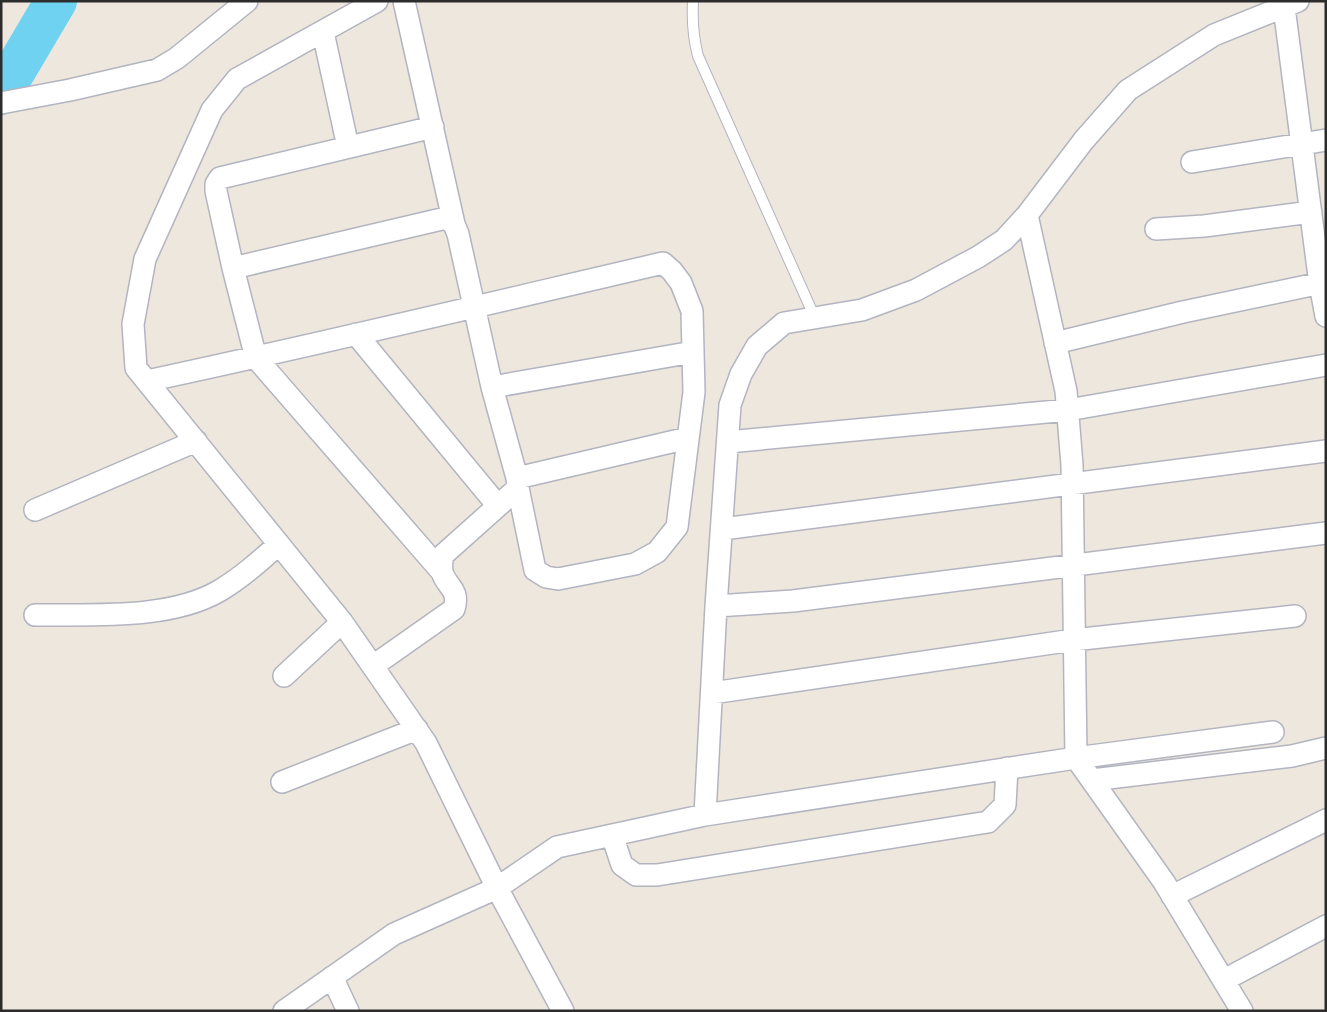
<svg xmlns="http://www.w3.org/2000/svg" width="1327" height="1012" viewBox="0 0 1327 1012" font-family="'Space Grotesk',sans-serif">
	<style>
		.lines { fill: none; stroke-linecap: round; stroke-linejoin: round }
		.river { stroke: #70d2f1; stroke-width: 42 }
		.service-casing { stroke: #b2b5c0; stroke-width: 12 }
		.minor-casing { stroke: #b2b5c0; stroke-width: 24 }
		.service { stroke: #fff; stroke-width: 10 }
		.minor { stroke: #fff; stroke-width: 21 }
	</style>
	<rect width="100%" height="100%" fill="#eee7de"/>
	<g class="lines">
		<!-- river -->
		<path class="river" d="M1,94L56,1"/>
		<defs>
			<path id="service" d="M693,1C692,20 693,37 698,56L815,318"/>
			<path id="minor" d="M377,1L237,79L212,110L145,259L133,324L136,368L342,622L426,743L497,888L563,1011
				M404,1L454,224
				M1284,7L1320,284L1326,316
				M323,32L348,147
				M1,103L70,90L157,70L177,58L247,1
				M433,127L220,178L216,184V191L233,268L256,358L442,572
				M1192,162L1326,140
				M1027,215L1066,391L1072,465L1076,758L1164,882L1242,1011
				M1156,229L1204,226L1311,212
				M356,334L498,506
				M1055,343L1183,312L1326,282
				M147,381C320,344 491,303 663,263L672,271L681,283L692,311L694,392L677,527L657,552L635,564L558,579L546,577L535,570L518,488L517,478L492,387L458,234L454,224L446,218L233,268
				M492,387L693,352
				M728,442L1068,410L1326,365
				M517,478L688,438
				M35,510L196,441
				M723,529L1326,451
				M716,606L793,601L1326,533
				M35,615C91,614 169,620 219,591C241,578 260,561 279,544
				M373,666L454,609C460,589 447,588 442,572C441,567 442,560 443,555L518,488
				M284,676L342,622
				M712,693L1073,640L1295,616
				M1092,780L1292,756L1326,748
				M282,782L417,729
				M705,815L716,606L730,405L741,374L757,346L784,323L862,310L916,290L978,257L1004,240L1027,215L1084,140L1128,90L1214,35L1298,1
				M612,835L622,865L636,875H657L988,822L1005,805L1007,768
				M1172,896L1326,820
				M332,977L348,1011
				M1224,980L1326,926
				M284,1011L394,934L497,888L557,847L705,815L1076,758L1273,732"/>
		</defs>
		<!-- service casing -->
		<use href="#service" class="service-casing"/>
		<!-- minor casing -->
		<use href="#minor" class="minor-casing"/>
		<!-- service -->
		<use href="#service" class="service"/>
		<!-- minor -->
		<use href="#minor" class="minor"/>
	</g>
	<!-- border -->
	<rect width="1327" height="1012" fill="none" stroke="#2c2c2c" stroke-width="5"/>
</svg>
